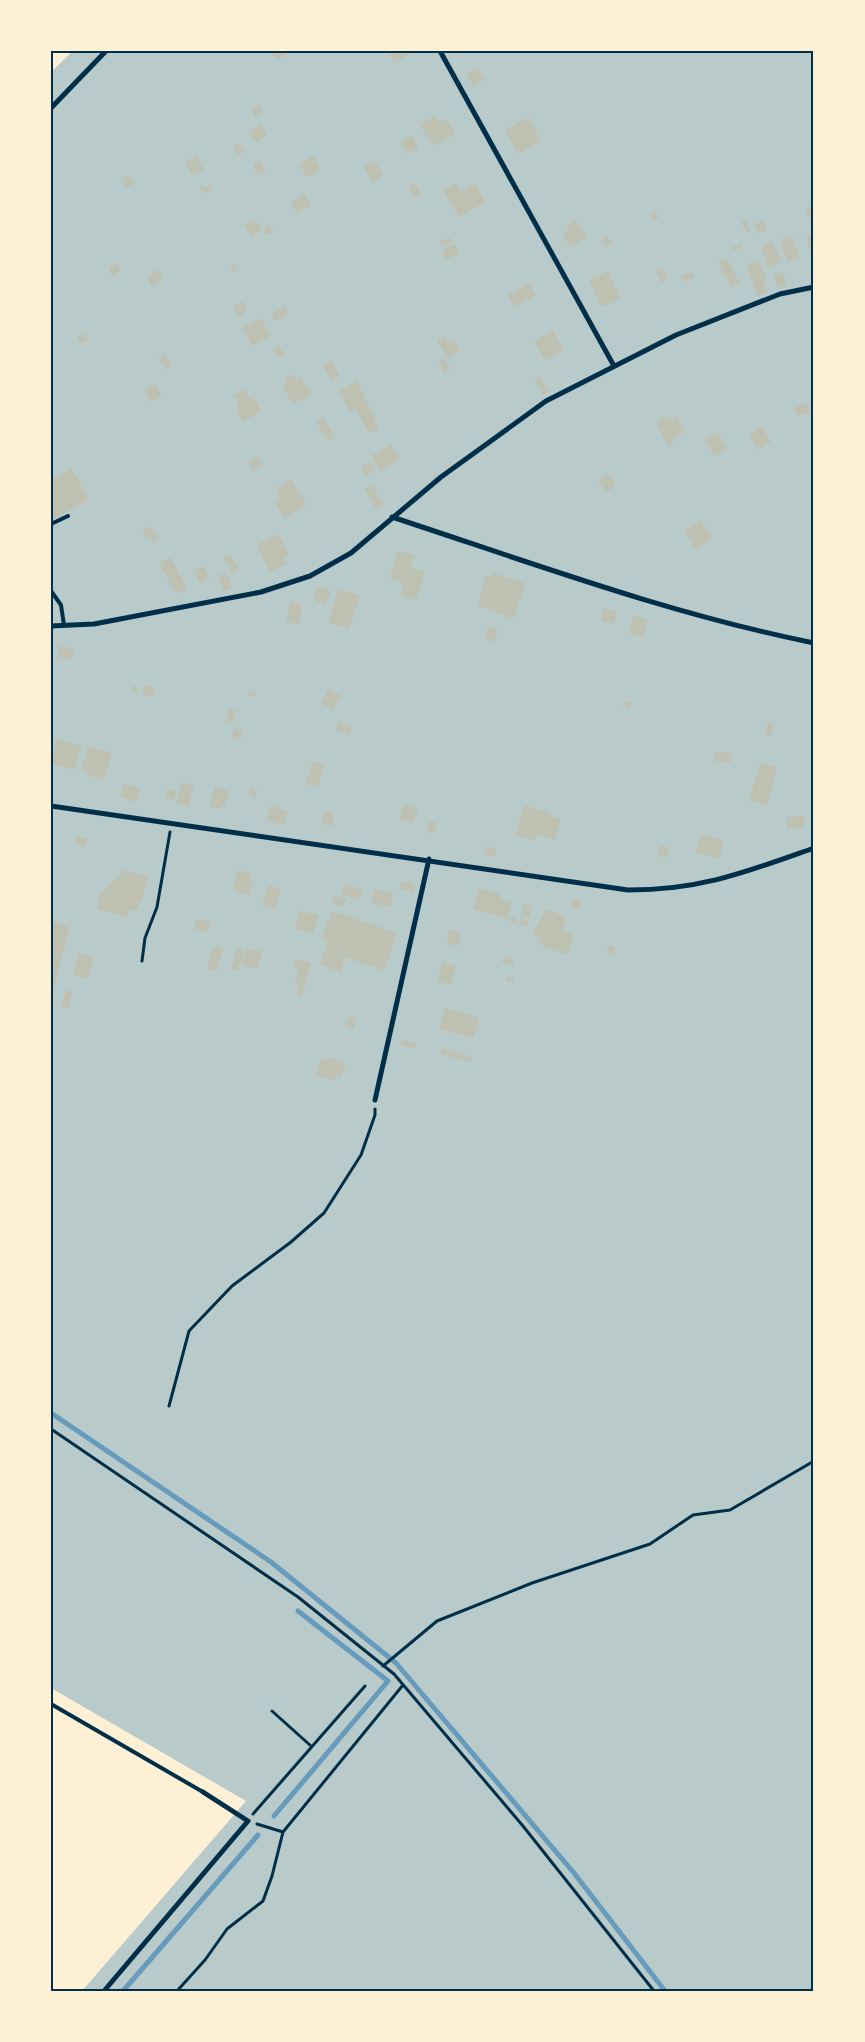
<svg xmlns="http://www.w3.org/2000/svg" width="865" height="2042" viewBox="0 0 865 2042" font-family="'DM Sans',sans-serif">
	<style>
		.green { fill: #b9caca }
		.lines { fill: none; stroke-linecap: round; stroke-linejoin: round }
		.stream { stroke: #669bbc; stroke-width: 5 }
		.building { fill: #bec0b2 }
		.path { stroke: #003049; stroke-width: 3 }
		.service { stroke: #003049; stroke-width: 4 }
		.minor { stroke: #003049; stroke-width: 5 }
		.neatline { fill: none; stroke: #003049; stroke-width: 2 }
	</style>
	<rect width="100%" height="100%" fill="#fdf0d5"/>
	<!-- green -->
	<path class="green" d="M73,51H814V1991H82L246,1801L51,1688V72Z"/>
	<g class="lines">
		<!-- stream -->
		<path class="stream" d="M51,1413L271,1562L396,1663L574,1873L665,1991
			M274,1816L388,1681L298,1611
			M123,1991L258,1835"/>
	</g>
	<!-- building -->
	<path class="building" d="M272,51H291L277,60Z
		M388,51H406L408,55L394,63Z
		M478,67L485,79L473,86L466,74Z
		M259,105L263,113L255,117L251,109Z
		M436,116L439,123L447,119L455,134L432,146L420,124Z
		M529,117L541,141L518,154L505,130Z
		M260,124L267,135L256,143L249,132Z
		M412,135L419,148L406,154L400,141Z
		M240,143L245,151L238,155L233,147Z
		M196,156L204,170L193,176L185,162Z
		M313,156L321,170L307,177L299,164Z
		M260,160L266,171L258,175L252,164Z
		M375,161L383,175L372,182L364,167Z
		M129,175L134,183L127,188L122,180Z
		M415,183L421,193L414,198L408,187Z
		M456,183L460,191L475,183L485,202L459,217L443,190Z
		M203,185L204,188L210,185L213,190L203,194L200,187Z
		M304,194L311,205L297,213L290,203Z
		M810,207L814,214L812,227L805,210Z
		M655,211L659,217L653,221L649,215Z
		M255,219L262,230L251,237L244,225Z
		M576,220L587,237L570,247L563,234L569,230L566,226Z
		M745,220L751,231L747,233L741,222Z
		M762,220L768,229L759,234L754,225Z
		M268,224L274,232L266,235L264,227Z
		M814,234V254L811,255L806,237Z
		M607,236L612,243L606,247L601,240Z
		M792,236L800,257L788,262L780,240Z
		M450,237L452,242L442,246L440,241Z
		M772,242L782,261L769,268L760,248Z
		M741,243L743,246L734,251L732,247Z
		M455,244L460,254L446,260L442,250Z
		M727,258L740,283L731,288L718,263Z
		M758,260L767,280L763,281L768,292L758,297L746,265Z
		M117,263L121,271L112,276L108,268Z
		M234,263L238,270L234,272L230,266Z
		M662,267L668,279L662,283L655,271Z
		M158,269L164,278L152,286L147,278Z
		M608,271L620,299L601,307L589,280Z
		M692,271L695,277L684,282L681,276Z
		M783,272L787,285L778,288L773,276Z
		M529,283L536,295L514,307L508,295Z
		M242,301L248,310L239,316L233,307Z
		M285,306L289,314L275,321L271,314Z
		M261,318L271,336L252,346L242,327Z
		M553,330L564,351L545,361L534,341Z
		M85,333L89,340L81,344L77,337Z
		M444,337L448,343L454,340L460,351L447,358L437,341Z
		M279,346L284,354L278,358L273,350Z
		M164,354L172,366L166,370L158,358Z
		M444,358L451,369L444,373L438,362Z
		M331,361L340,376L331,381L323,366Z
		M292,374L295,379L301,377L311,394L293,404L283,387L287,384L284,379Z
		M540,376L549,391L543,394L534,380Z
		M357,381L379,428L369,433L355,409L350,412L338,391Z
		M155,384L162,396L151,402L145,390Z
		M244,389L249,398L252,396L261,411L243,422L236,411L238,409L236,405L238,403L233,396Z
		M806,403L811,412L798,416L794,407Z
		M667,416L669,420L677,416L685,431L672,439L674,443L668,447L656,422Z
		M323,417L335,436L328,441L316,422Z
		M762,427L771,442L758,450L749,435Z
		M718,432L727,449L714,456L705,439Z
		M391,444L400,460L380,472L371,456Z
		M258,456L263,466L253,471L248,461Z
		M369,462L374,471L365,476L360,467Z
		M71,468L89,499L54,519L51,514V480Z
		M608,474L616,486L606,492L598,480Z
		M291,479L307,505L284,518L274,501L280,498L276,488Z
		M372,485L383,505L376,509L364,489Z
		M701,520L713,538L696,549L684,531Z
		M151,526L159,539L153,542L149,536L146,538L142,531Z
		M279,534L289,555L284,557L287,564L270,572L256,545Z
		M398,551L414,555L410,568L425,572L416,600L401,595L404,583L390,578Z
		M230,554L239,569L232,573L223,557Z
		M171,557L187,588L176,594L159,563Z
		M204,566L210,578L200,583L194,571Z
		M227,573L232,588L224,591L218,576Z
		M493,573L525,583L513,619L478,605L486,575L492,577Z
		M318,586L331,591L325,605L313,600Z
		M339,589L360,596L349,629L328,622Z
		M290,602L302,604L299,624L286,622Z
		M604,608L617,611L614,624L601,621Z
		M634,615L648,620L643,637L628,633Z
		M488,626L498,630L494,642L484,639Z
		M60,646L74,649L71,660L58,657Z
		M133,685L138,687L136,693L131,691Z
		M145,685L155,688L152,697L143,694Z
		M329,689L341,696L333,710L321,703Z
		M248,691L256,693L255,697L247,695Z
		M624,701L631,703L630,708L622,706Z
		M229,709L236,711L233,723L226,721Z
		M339,722L353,728L349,736L335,730Z
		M768,722L774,724L770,736L765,735Z
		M234,728L243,731L240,740L231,737Z
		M56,739L81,746L74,770L51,763Z
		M88,746L112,753L104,780L86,775L88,772L81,770Z
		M715,752L732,753L731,762L714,761Z
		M313,761L325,766L317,787L305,783Z
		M760,763L777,767L767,805L749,801Z
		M182,782L194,786L188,806L176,803Z
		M124,783L140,788L136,802L120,797Z
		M215,787L229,791L224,806H221L220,809L209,806Z
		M167,788L177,791L174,800L165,797Z
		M251,788L258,791L255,797L249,795Z
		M404,804L418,809L413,823L399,819Z
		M271,805L288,811L284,825L266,820Z
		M524,805L551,813L550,816L561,819L555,840L537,834L535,841L515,835Z
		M323,812L334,813L332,826L321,824Z
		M804,816V828L787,829V817Z
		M430,821L437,823L433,834L426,831Z
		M701,834L724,841L719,859L695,852Z
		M77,836L87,839L85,846L75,844Z
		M660,845L670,848L666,858L657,856Z
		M486,846L497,849L495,857L484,854Z
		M123,870L148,876L143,896L136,911L129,910L127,917L97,909L100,895L122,873Z
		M238,870L252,873L249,882L253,883L250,895L233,891Z
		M401,881L415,884L414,892L400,889Z
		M344,884L362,889L360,900L342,895Z
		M268,885L281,889L275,909L262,905Z
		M479,888L500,894L499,898L512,902L508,919L473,909Z
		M374,889L394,893L390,907L371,903Z
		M334,895L346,899L343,907L332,903Z
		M574,900L582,901L581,908L572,907Z
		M524,904L532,906L529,917L521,915Z
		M546,909L565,917L563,930L573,934L568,955L539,944L541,939L532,935Z
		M299,911L318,915L313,933L295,929Z
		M332,911L397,933L384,970L345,957L341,972L320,965L328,941L322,939Z
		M511,917L517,918L515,923L510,922Z
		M196,919L211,922L208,932L194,929Z
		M521,919L529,921L527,927L519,925Z
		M51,921L70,927L52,992H51Z
		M449,930L461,932L458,946L447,944Z
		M608,945L615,946L614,954L607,953Z
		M213,946L223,948L217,971L207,969Z
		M246,948L262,951L258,969L242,965Z
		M237,949L244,951L238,971L231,969Z
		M78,953L94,957L88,979L73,975Z
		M505,956L514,959L513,965L501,962Z
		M295,959L311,963L302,997L296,995L299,983L295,982L298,969L293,968Z
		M442,962L456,966L451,985L437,981Z
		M507,976L514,979L513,983L506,980Z
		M66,990L73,992L68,1009L61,1007Z
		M445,1008L478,1017L479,1022L473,1038L439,1029Z
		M349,1016L357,1019L353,1029L345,1026Z
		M402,1039L416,1043L415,1049L400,1045Z
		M442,1048L473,1057L471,1062L440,1054Z
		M328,1057L346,1063L341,1077L337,1075L335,1081L316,1075L321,1059L327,1061Z"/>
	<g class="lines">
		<!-- path -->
		<path class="path" d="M142,961L145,938L157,907L170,832
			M169,1406L189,1331L232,1286L291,1242L324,1213L361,1155L375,1115V1109
			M51,1429L298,1597L394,1674L523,1826L654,1991
			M383,1666L437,1621L532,1583L650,1544L693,1515L730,1510L814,1461
			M272,1711L311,1746
			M253,1814L365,1686
			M257,1824L283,1832L403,1685
			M177,1991L205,1960L227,1929L263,1901L272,1876L283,1832"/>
		<!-- service -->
		<path class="service" d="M51,524L68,516
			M51,591L61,605L64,625
			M51,1704L203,1792"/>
		<!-- minor -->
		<path class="minor" d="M440,51L614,366
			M51,108L106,51
			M392,517C532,563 670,614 814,643
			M51,626L94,624L261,592L310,576L351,553L441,477L546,401L676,335L780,294L814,287
			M51,806L628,890C701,890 746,872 814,848
			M375,1100L429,859
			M104,1991L248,1821L203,1792"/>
	</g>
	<!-- border -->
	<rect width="865" height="2042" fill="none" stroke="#fdf0d5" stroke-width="105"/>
	<rect x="52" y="52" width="760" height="1938" class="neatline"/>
</svg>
